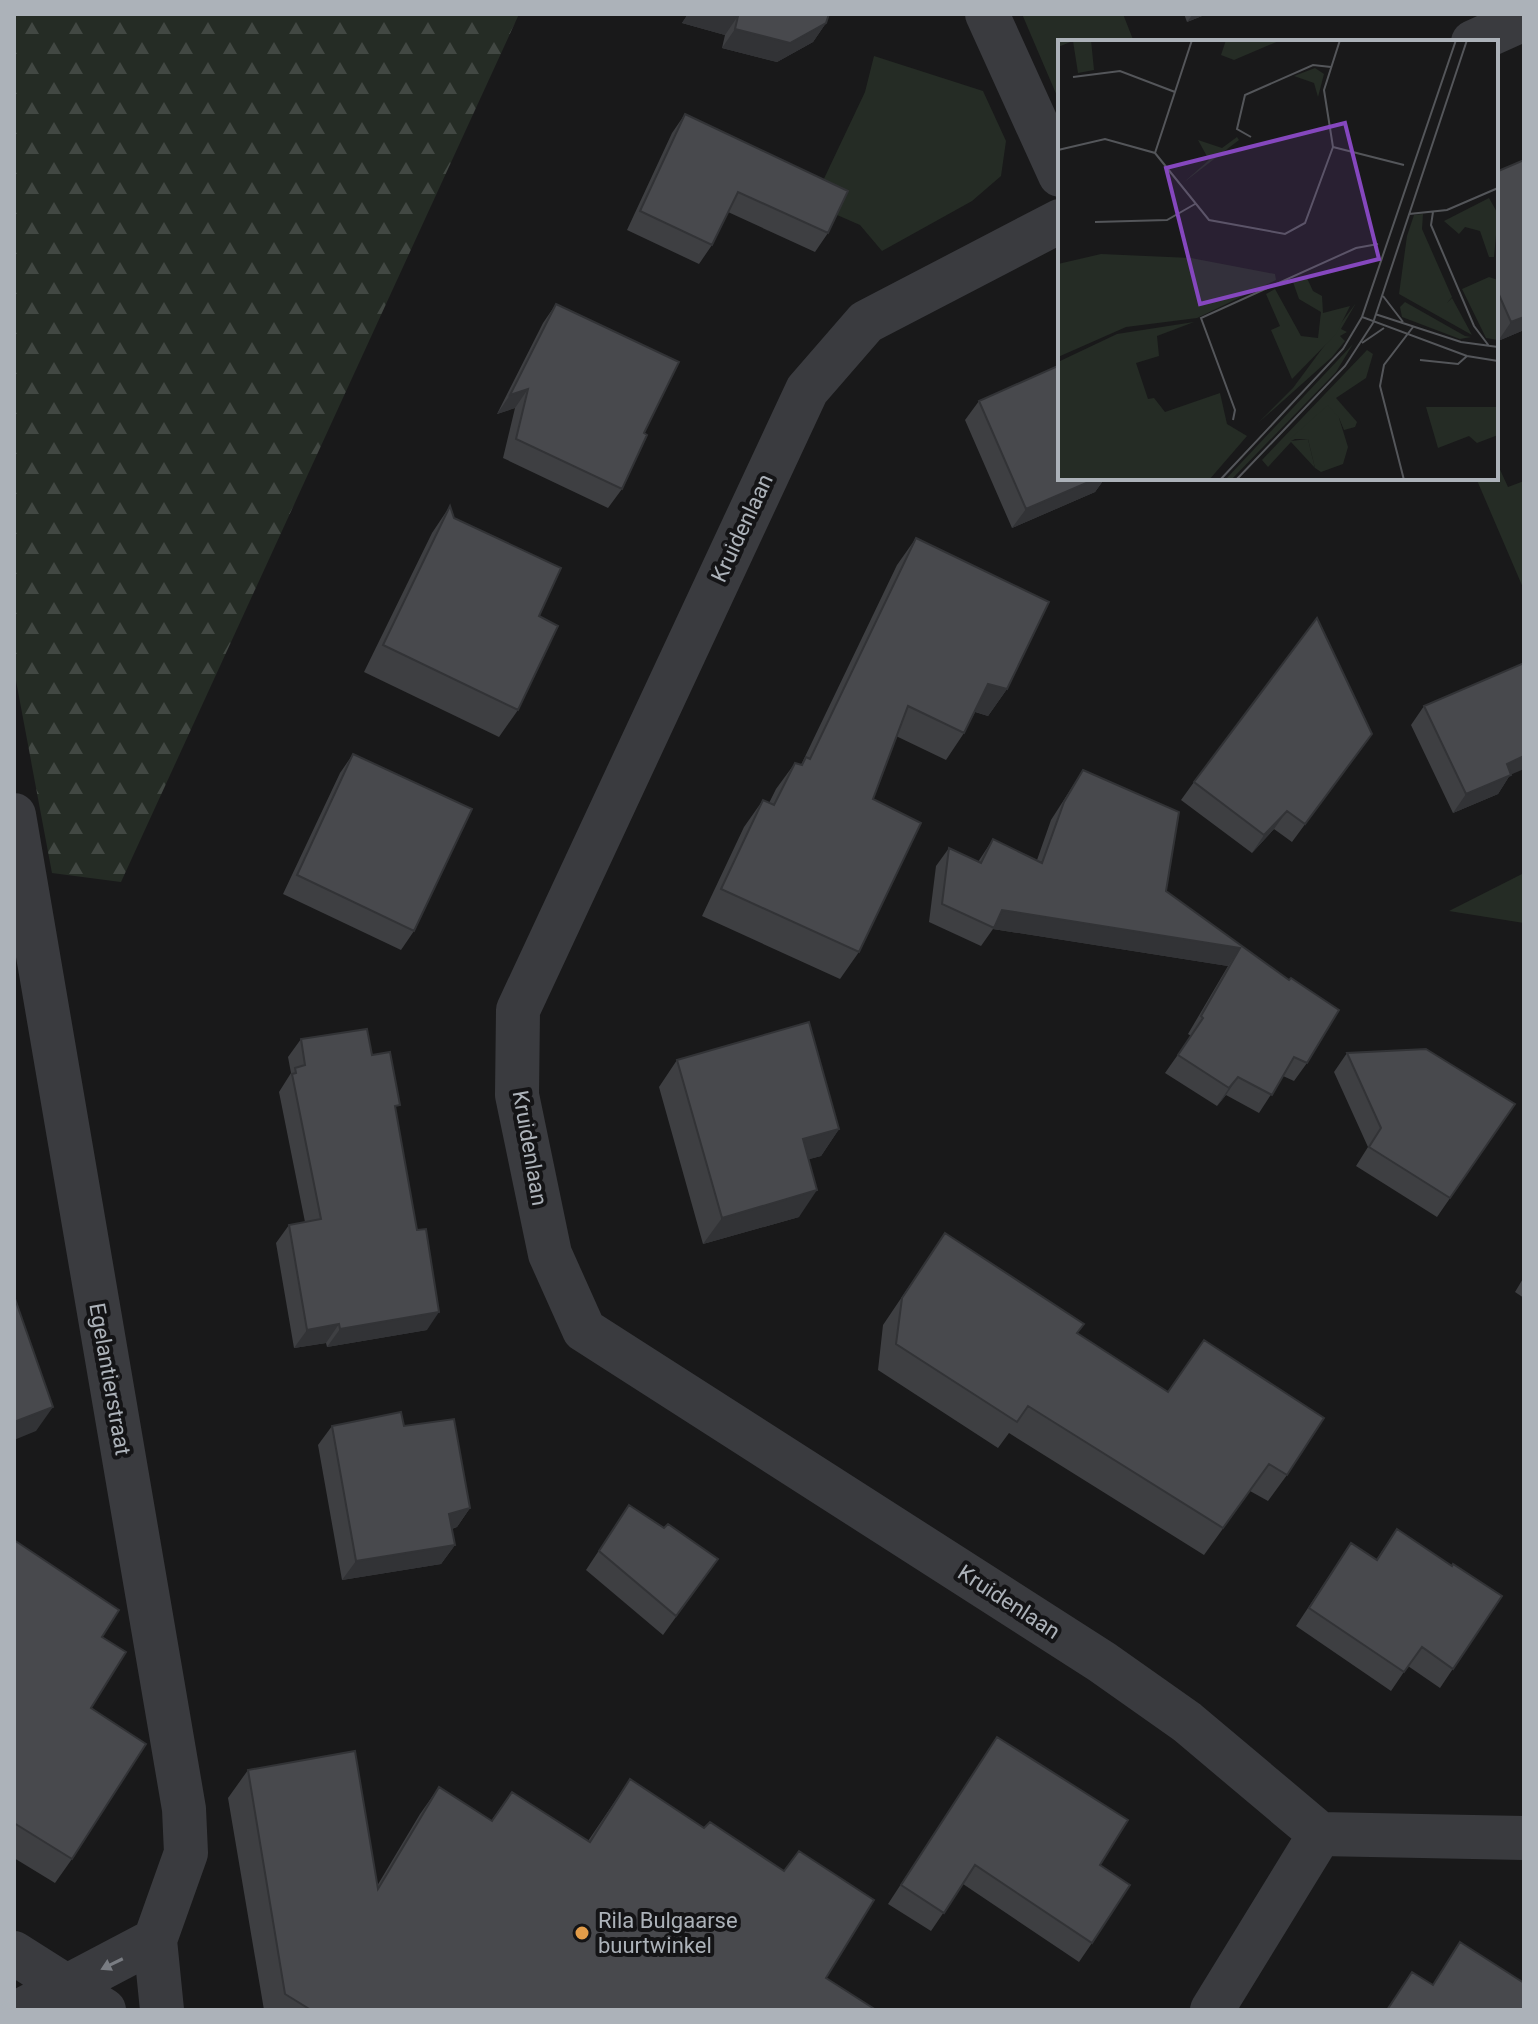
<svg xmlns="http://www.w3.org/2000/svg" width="1538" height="2024" viewBox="0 0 1538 2024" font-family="Roboto,sans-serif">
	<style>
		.grass { fill: #252c25 }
		.forest { fill: url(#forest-firs) }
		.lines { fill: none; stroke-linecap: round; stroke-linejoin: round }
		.minor { stroke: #3a3b3f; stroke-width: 44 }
		.wall { fill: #3e3f42 }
		.shaded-wall { fill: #323336 }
		.building { fill: #48494d; stroke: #323336; stroke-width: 2 }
		.oneway { fill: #797c82 }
		.poi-dot { fill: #e29c49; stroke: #141416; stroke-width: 3 }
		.labels { text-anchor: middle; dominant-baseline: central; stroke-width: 8; stroke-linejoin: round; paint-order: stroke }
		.street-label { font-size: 22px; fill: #acb2b9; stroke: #141416 }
		.poi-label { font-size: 22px; fill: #acb2b9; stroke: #141416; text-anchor: start }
		.inset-road { fill: none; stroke: #54565a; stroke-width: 2 }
		.view { fill: #8547be; fill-opacity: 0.15; stroke: #8547be; stroke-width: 4 }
		.inset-edge { fill: none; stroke: #acb2b9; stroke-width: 4 }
	</style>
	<defs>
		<pattern id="forest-firs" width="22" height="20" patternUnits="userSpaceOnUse" patternTransform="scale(2)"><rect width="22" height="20" fill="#252c25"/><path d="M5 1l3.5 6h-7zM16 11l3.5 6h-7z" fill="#424843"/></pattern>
	</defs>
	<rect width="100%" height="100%" fill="#19191a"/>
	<!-- grass -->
	<path class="grass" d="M1022,14H1123L1134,42H1060V103Z
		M874,56L983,91L1006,141L1001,176L972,201L882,251L860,225L812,204L865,92Z
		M1496,461L1508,487L1524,481V590L1476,478H1496Z
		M1524,873V923L1449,911Z"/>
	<!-- forest -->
	<path class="forest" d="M14,14H519L121,882L52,873L14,670Z"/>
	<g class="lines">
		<!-- minor -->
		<path class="minor" d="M987,14L1060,175
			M1473,42L1524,19
			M1060,221L866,322L807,390L518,1010L517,1095L550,1254L584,1330L1102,1662L1187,1722L1320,1834L1524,1838
			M14,815L184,1809L186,1853L155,1940L162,2010
			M14,1953L104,2010
			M22,2010L155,1940
			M1212,2010L1320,1834"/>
	</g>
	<!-- wall -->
	<path class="wall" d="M688,14H829L826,23L813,42L777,62L722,48L725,35L682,23Z
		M1184,14H1207L1187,22Z
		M685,114L828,233L815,252L728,212L712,245L699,264L627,230L672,133Z
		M1496,172L1524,330L1498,341L1496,337Z
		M556,304L644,433L622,489L608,508L503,458L515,408L497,414L543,323Z
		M979,401L1060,478H1105L1095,492L1012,528L965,420Z
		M450,506L454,518L539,616L518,710L499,737L364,672L432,533Z
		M916,538L1007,689L988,716L975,712L964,733L946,760L896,736L873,799L859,952L840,979L702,916L744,827L763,800L769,803L776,789L795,763L801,765L897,565Z
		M1424,706L1510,775L1498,794L1453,813L1411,725Z
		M1359,751L1292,842L1274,829L1252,853L1181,800L1194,782Z
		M353,754L414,931L401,950L283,894L340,773Z
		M1083,770L1166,891L1289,980L1307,1063L1294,1081L1283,1076L1259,1113L1226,1095L1217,1106L1165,1073L1191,1036L1188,1034L1228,966L993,929L981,946L929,922L936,866L949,848L978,862L993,839L1037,860L1051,820Z
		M301,1039L372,1055L396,1112L427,1330L327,1347L326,1343L294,1348L276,1243L289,1225L305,1222L279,1092L291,1073L288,1057Z
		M1347,1053L1515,1104L1437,1217L1356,1166L1368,1147L1334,1072Z
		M677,1060L839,1129L821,1156L809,1159L799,1217L703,1244L659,1087Z
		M945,1233L1077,1333L1287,1475L1268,1501L1250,1491L1204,1555L1009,1433L998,1448L878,1370L883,1325Z
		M1524,1277V1298L1515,1292Z
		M332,1426H404L470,1508L457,1527L452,1529L455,1545L441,1564L342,1580L318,1445Z
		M629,1505L664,1528L718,1559L663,1635L586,1570Z
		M1397,1529L1452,1566L1502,1596L1440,1688L1408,1666L1391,1691L1296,1626L1351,1543L1376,1560Z
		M14,1540L102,1637L91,1708L72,1859L55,1883L14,1858Z
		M997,1737L1100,1865L1092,1943L1079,1962L963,1884L931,1931L888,1904Z
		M248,1770L377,1886L420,1814L439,1787L491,1821L512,1792L588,1841L630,1779L826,1978L876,2010H264L228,1798Z"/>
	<!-- shaded-wall -->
	<path class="shaded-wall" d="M688,14H730L738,16L725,35L682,23Z
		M1193,14H1207L1187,22Z
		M826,23L813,42L777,62L722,48L735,29Z
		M1524,317V330L1498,341L1511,322Z
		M528,389L515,408L497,414L510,395Z
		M1098,478H1105L1095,492L1012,528L1026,509Z
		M988,684L1007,689L988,716L970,710Z
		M1524,756V769L1510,775L1498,794L1453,813L1466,794L1507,764Z
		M1287,811L1274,829L1252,853L1264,835Z
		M1002,910L1240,948L1228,966L993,929Z
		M1238,1077L1226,1095L1217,1106L1229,1088Z
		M839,1129L821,1156L785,1166L803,1139Z
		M817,1190L799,1217L703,1244L722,1218Z
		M439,1312L427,1330L327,1347L340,1329Z
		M339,1324L326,1343L294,1348L307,1330Z
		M53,1407L36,1431L14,1440V1422Z
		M470,1508L457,1527L436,1532L449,1514Z
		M455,1545L441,1564L342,1580L356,1561Z"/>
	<!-- building -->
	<path class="building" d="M730,14H829L826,23L790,43L735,29L738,16Z
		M685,114L848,191L828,233L738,192L712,245L640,211Z
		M1524,160V317L1511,322L1496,288V184L1497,183L1496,172Z
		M556,304L679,362L644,433L647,435L622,489L516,439L528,389L510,395Z
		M1060,365V478H1098L1026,509L979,401Z
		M450,506L454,518L561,568L539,616L558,626L518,710L383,645Z
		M916,538L1049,602L1007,689L988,684L964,733L908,706L873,799L921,823L859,952L721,889L763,800L774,805L795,763L802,765L806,757L810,759Z
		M1317,618L1372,734L1305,824L1287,811L1264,835L1194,782Z
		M1524,663V756L1507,764L1511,775L1466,794L1424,706Z
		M353,754L472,809L414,931L297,875Z
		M1083,770L1179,812L1166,891L1289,980L1291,978L1339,1010L1307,1063L1294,1057L1272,1095L1238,1077L1229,1088L1178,1055L1203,1018L1201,1016L1240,948L1002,910L994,928L942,904L949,848L981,863L993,839L1042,863L1064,802Z
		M809,1022L839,1129L803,1139L817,1190L722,1218L677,1060Z
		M367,1029L372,1055L390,1052L400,1105L395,1106L417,1230L426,1229L439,1312L340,1329L339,1324L307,1330L289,1225L321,1219L292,1074L296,1073L295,1068L305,1065L301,1039Z
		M1426,1049L1515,1104L1450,1198L1369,1147L1381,1128L1347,1053Z
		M945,1233L1084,1324L1077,1333L1168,1392L1204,1340L1324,1418L1287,1475L1269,1464L1223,1528L1028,1406L1017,1422L896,1344L902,1298Z
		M14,1296L53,1407L14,1422Z
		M401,1412L404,1426L454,1419L470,1508L449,1514L455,1545L356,1561L332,1426Z
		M629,1505L664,1528L668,1524L718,1559L676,1616L599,1551Z
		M1397,1529L1452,1566L1453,1564L1502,1596L1453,1669L1422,1647L1404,1672L1309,1608L1351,1543L1377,1560Z
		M14,1540L119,1610L102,1637L126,1652L91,1708L146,1744L72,1859L14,1823Z
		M997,1737L1128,1820L1100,1865L1130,1885L1092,1943L975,1865L944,1913L901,1885Z
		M355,1751L378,1889L439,1787L492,1821L512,1792L590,1842L630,1779L704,1828L710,1822L784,1871L799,1851L874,1900L826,1978L876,2010H311L285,1994L248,1770Z
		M1460,1942L1524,1983V2010H1387L1412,1972L1433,1985Z"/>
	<!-- one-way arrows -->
	<defs><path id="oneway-solid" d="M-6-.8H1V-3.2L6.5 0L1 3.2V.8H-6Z" transform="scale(2)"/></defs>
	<use class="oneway" href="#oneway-solid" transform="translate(112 1964) rotate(154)"/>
	<!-- markers -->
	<circle class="poi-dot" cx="582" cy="1933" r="8"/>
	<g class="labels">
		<!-- street labels -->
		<g class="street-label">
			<text transform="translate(742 528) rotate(-65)">Kruidenlaan</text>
			<text transform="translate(530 1148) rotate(80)">Kruidenlaan</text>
			<text transform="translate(110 1379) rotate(80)">Egelantierstraat</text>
			<text transform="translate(1009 1602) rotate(33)">Kruidenlaan</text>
		</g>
		<!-- poi labels -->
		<g class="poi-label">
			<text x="598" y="1920">Rila Bulgaarse<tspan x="598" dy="25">buurtwinkel</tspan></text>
		</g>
	</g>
	<!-- overview -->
	<g transform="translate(1058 40)">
		<rect width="440" height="440" fill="#19191a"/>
		<path d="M168,0H223L176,20L163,15ZM257,28L266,34L260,57L256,43L236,36ZM179,97L181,100L125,143L151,120L140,100L164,108ZM365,174L364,189L394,257L389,263L394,258L414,295L341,254L349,196L356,175ZM431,237L440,240V300L428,298L404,249ZM347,262L407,296L413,297L402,299L344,277L342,267ZM298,263L283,289L289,292L282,296L287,301L274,317L199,384L235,348ZM295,304L278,332L173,440H167ZM309,310L315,314L308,338L278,358L299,382L297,387L286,390L281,378L233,401L250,399L257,428L233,402L210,427L204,420Z" fill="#252c25"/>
		<path d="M0,0H33L36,30L20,33L15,1L0,7ZM43,214L133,218L217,234L218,240L139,278L68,287L0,317V224ZM248,236L255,251L264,256L265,273L292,266L278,294L234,339L213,290L222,286L208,254L217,249L243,296L260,298L263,272L241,259L235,242ZM136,282L99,296L101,316L78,323L90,359L96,358L107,372L162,353L169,384L189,396L151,440H0V322L59,294ZM270,365L281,378L290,407L285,424L263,432L257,428L250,399H232ZM368,367H440V395L419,403L411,396L380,408Z" fill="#252c25"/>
		<path d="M431,158L440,174L436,217H431L422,191L407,187L401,194L386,181Z" fill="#252c25"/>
		<path class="inset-road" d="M398,0L304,277L409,316L440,321M15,37L62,31L117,52M193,97L179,89L187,55L255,25L273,27M275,107L346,125M0,110L47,99L97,113L151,180L227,194L247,183L275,107L266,50L282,0M97,113L134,0M375,172L373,185L416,286L431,306M351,174L389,170L440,148M37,182L109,180L137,164M325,256L345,282M317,274L403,302L440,307M315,283L409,0M304,303L326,288M362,320L400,324L409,316M175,380L177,370L143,278L298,208L320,204M162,440L285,309L304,277M178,440L287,326L315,283M346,440L322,346L326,325L355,287"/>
		<path class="view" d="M287,83L321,219L142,264L108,128Z"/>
		<rect width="440" height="440" class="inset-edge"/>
	</g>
	<!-- border -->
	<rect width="1538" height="2024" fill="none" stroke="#acb2b9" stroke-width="32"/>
</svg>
